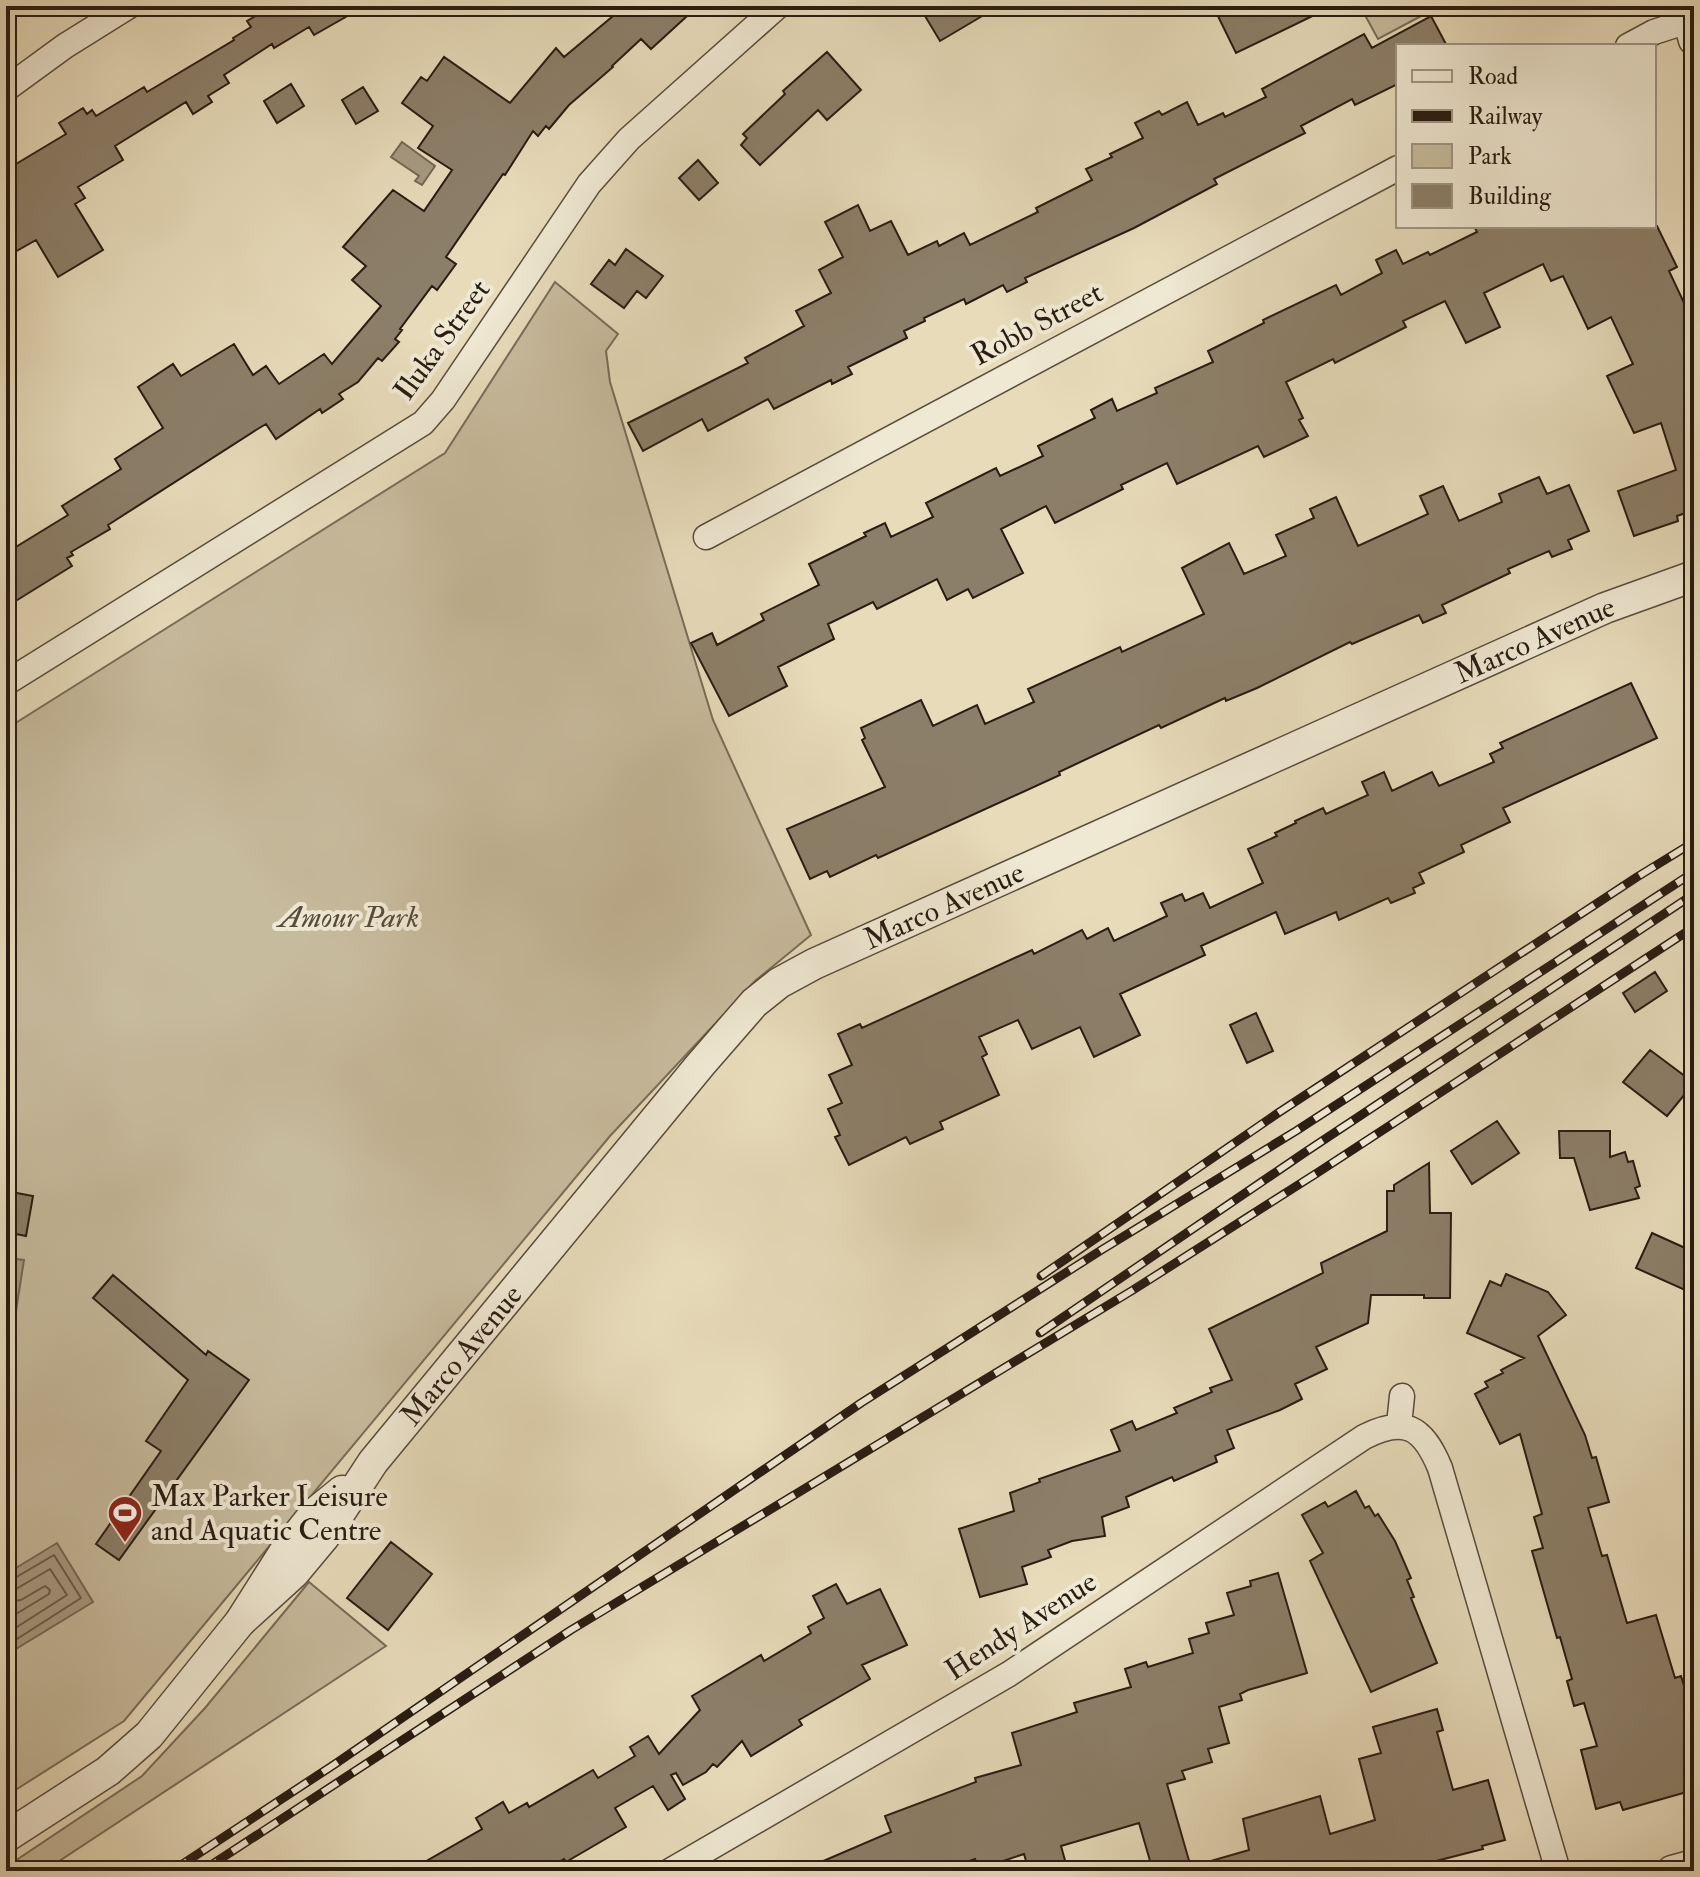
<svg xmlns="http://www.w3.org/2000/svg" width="1700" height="1877" viewBox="0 0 1700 1877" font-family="'IM FELL Double Pica',serif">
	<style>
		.green { fill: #c7bb9d; stroke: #786c58; stroke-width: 2 }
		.water { fill: #a69a81; stroke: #746855; stroke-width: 2 }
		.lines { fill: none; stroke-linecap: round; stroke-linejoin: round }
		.shore { stroke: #685b4a; stroke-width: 2 }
		.building { fill: #8c7f69; stroke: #291c12; stroke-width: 2 }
		.minor-casing { stroke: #584c3c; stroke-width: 27 }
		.tertiary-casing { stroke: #584c3c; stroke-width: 33 }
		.minor { stroke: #efe8d2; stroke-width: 24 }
		.tertiary { stroke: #efe8d2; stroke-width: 30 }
		.rail-casing { stroke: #291c12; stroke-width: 9 }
		.rail { stroke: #efe8d2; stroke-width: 6; stroke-dasharray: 18; stroke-linecap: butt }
		.labels { text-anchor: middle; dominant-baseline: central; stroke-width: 8; stroke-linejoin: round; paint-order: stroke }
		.street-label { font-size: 30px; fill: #291c12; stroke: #efe8d2 }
		.park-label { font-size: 30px; font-style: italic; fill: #584c3c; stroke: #efe8d2 }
		.poi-label { font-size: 30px; fill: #291c12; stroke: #efe8d2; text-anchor: start }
	</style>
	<rect width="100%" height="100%" fill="#e7dbba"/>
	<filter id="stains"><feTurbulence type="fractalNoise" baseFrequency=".0025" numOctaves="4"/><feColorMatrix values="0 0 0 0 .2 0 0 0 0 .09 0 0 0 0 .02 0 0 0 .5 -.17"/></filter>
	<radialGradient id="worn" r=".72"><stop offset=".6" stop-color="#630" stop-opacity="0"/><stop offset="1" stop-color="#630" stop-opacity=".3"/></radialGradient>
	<!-- green -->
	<path class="green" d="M1360,6H1440L1378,39Z
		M555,282L618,334L606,351L610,382L713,720L811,935L755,981L610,1136L124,1721L6,1796V729L445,453Z
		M309,1582L386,1646L44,1871H6V1867L142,1776L205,1708Z"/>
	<!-- water -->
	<path class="water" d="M402,142L435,166L422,185L415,181L419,176L391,157Z
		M6,1258L24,1260L6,1374Z
		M57,1543L93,1602L6,1655V1574Z"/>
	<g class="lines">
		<!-- shore -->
		<path class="shore" d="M6,1580L13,1579L54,1555L81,1598L6,1646
			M6,1590L16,1589L50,1569L67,1595L6,1634
			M6,1602L21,1600L45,1586L50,1590L49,1594L6,1620"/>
	</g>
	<!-- building -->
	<path class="building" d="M272,6H365L314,35L309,27L274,48L272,44L224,75L229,83L208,96L212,102L193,114L186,102L115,146L123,160L78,187L85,198L75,204L103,250L58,277L36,240L6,257V170L66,134L59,123L83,108L87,114L92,110L96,116L144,87L147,92L234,40L233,38L251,27L247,21Z
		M625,6H698L651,49L641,39L612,66L613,67L569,105L549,129L546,126L538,136L533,131L505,175L503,174L446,257L456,264L437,290L432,286L400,329L402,330L395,339L399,342L382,361L378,358L358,382L339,394L343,399L322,413L320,409L276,439L266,424L256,430L108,525L110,529L71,552L73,555L67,558L72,566L6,607V553L68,515L62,506L121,469L115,459L163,428L138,387L173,364L181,376L234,344L253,375L266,366L279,384L324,354L332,364L381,306L352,280L366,266L343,247L393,190L424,211L452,170L418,148L433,126L402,103L421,77L427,81L444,57L510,103L556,48L564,57Z
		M919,6H999L940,41Z
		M1213,6H1333L1236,53Z
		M1431,16L1447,46H1398V84L1355,105L1352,99L1301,126L1305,133L1214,179L1217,184L1134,228L1025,278L1027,282L1007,292L1003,285L966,304L964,299L924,318L925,321L904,331L907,338L848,367L852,374L832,384L831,380L774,409L768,399L708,431L702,419L643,451L628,423L748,363L745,358L804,326L796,311L831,293L819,270L843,257L825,222L858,205L870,231L891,221L908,255L937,241L939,246L964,233L970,245L1038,212L1036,208L1092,180L1086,169L1112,157L1110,154L1143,138L1135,123L1159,111L1162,115L1187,102L1198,125L1223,113L1225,117L1266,97L1262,89L1364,34L1372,48Z
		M827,52L861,90L827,120L818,110L760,165L741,145L747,138L743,134L785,94L783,91Z
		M291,84L304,106L277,123L264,101Z
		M363,87L378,111L356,124L342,100Z
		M698,160L718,183L699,200L679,178Z
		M1474,226H1657L1677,267L1669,271L1694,324V510L1677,516L1678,521L1634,536L1618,491L1676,470L1661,423L1634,433L1607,376L1633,364L1611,317L1588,329L1563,276L1551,281L1543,264L1484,293L1500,327L1466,343L1445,301L1403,321L1406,327L1335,363L1333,359L1286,382L1303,418L1299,420L1308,436L1264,457L1258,446L1177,484L1167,463L1121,485L1123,489L1055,523L1046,506L1001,529L1023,573L973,598L968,589L947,600L937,579L877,609L873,602L828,624L834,639L778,667L787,686L729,716L691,643L712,633L717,645L764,620L761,614L819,585L809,564L866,536L864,533L885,523L891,537L933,517L926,503L996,468L1000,476L1043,456L1038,446L1095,418L1091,410L1112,399L1117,411L1157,393L1155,388L1213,362L1208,351L1264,323L1263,320L1336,285L1341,295L1382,273L1376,260L1396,250L1403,264L1428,252L1430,255L1477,232Z
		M626,249L663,276L646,298L637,291L624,308L591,284L609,260L615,265Z
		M1539,477L1547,494L1569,485L1589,531L1568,540L1572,549L1552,557L1549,551L1508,569L1510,573L1442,605L1446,613L1423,623L1419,615L1352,644L1350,642L1257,688L1226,701L1225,698L1161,728L1159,725L1059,772L1060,775L878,858L876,855L830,877L827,871L810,879L787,829L885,787L862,740L865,738L861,728L921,700L933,726L977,705L985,724L1034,702L1028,689L1120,647L1122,652L1204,614L1182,568L1229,543L1244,574L1286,556L1276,535L1314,518L1310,509L1336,497L1358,546L1428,514L1420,496L1443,486L1459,521L1502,502L1499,494Z
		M1631,683L1657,738L1503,808L1510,822L1461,845L1464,852L1419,873L1424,883L1413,888L1415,893L1391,903L1388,898L1339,920L1336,912L1285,934L1276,912L1201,946L1205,955L1120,994L1140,1035L1094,1057L1080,1027L1032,1049L1018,1020L979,1037L987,1054L982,1057L999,1095L940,1122L943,1129L910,1144L906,1137L849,1165L835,1137L840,1135L828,1109L842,1103L829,1075L852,1065L838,1034L860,1024L862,1028L1032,950L1034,954L1082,930L1087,939L1108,928L1114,941L1167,916L1161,903L1182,894L1185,901L1203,893L1210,908L1263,883L1248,849L1277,836L1275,833L1296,823L1295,821L1323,808L1326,814L1368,795L1362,782L1384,772L1392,791L1432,772L1439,786L1494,762L1490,754L1503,748L1500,743Z
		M1655,972L1667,991L1635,1012L1623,993Z
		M1256,1013L1273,1051L1247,1063L1230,1025Z
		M1650,1050L1694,1083L1667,1116L1623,1082Z
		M1497,1121L1519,1153L1472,1184L1451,1151Z
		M1559,1131H1610V1157L1625,1152L1628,1162L1633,1161L1640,1186L1635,1188L1639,1198L1590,1210L1574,1158H1560Z
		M1429,1163L1430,1213H1451L1450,1298H1424V1295H1371L1368,1323L1316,1347L1327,1369L1295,1384L1302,1399L1280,1410L1227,1430L1234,1448L1215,1456L1217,1462L1174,1481L1172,1477L1126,1497L1129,1507L1102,1517L1105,1536L1072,1541L1048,1550L1051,1557L1022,1567L1027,1584L980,1597L959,1529L1014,1511L1010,1493L1040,1482L1039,1479L1120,1451L1111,1430L1132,1421L1136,1430L1177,1413L1174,1408L1212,1392L1210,1388L1232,1380L1209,1329L1323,1273L1321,1263L1387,1231V1191H1394V1185Z
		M6,1191L33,1196L26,1236L6,1232Z
		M1652,1233L1694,1252V1270L1685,1290L1636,1268Z
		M1506,1274L1548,1292L1566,1315L1538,1336L1585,1435L1592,1458L1596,1457L1609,1502L1588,1508L1602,1556L1607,1555L1627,1623L1656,1615L1675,1678L1681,1676L1694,1719V1790L1623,1810L1620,1802L1596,1809L1581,1750L1597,1746L1584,1703L1574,1706L1567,1681L1572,1679L1560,1637L1557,1638L1532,1551L1543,1548L1534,1517L1542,1514L1520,1434L1500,1444L1475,1394L1488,1387L1485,1382L1503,1373L1501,1370L1524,1358L1467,1333L1490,1281L1501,1286Z
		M113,1275L206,1355L208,1351L249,1380L119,1560L96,1544L161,1451L146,1441L188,1380L93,1298Z
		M1356,1491L1365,1508L1369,1506L1375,1516L1378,1514L1395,1541L1411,1578L1407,1580L1414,1597L1411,1598L1437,1663L1371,1692L1310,1561L1323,1553L1302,1515L1325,1502L1328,1507Z
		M391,1542L432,1574L388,1630L347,1598Z
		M1278,1573L1307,1673L1248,1690L1240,1694L1242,1700L1219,1707L1229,1743L1208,1749L1212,1762L1182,1771L1185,1779L1167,1784L1192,1871H1153L1139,1823L1061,1846L1068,1871H1029L1024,1854L979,1869L975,1859L941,1871H800L891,1832L885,1816L976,1782L975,1778L1021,1765L1012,1733L1077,1712L1074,1703L1131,1687L1125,1669L1146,1662L1148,1667L1193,1653L1189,1639L1209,1633L1206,1623L1234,1615L1227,1593L1251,1586L1250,1581Z
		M836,1584L847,1604L880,1589L907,1645L862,1665L870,1679L799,1720L802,1725L751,1756L742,1741L717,1767L713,1764L706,1772L683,1785L676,1773L671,1775L685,1799L668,1810L653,1786L615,1808L626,1827L566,1862L564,1859L544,1871H409L482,1829L476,1818L503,1802L509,1813L527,1803L529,1807L593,1770L598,1778L635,1756L630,1747L648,1736L659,1754L700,1710L692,1696L761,1655L764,1661L811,1633L808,1627L824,1618L813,1596Z
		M1437,1709L1443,1730L1437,1732L1453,1790L1488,1780L1505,1840L1482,1846L1483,1849L1397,1871H1198L1197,1865L1249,1850L1243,1819L1320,1796L1330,1834L1375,1820L1359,1759L1381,1753L1373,1727Z"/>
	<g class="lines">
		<defs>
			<path id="minor" d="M1628,46L1654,32L1688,21
				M6,89L65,46L129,6
				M706,537L1398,168
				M6,683L423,423L443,400L589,184L629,139L778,6
				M1399,1425L1402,1396
				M670,1871L1009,1674L1364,1437C1405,1416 1423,1427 1440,1468L1558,1871"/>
			<g id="tertiary">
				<path d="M1684,6L1694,40"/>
				<path id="s1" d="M240,1622L294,1573L324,1537L373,1462L701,1064L754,1003L779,983L814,964L1605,608L1694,576"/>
				<path d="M6,1837L108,1771L149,1735L240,1622L285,1551L315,1513L342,1491"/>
				<path d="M1672,1871L1694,1865"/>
			</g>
		</defs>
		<!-- minor casing -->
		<use href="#minor" class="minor-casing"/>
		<!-- tertiary casing -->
		<use href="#tertiary" class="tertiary-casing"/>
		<!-- minor -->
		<use href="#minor" class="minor"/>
		<!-- tertiary -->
		<use href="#tertiary" class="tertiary"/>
		<defs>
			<path id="rail" d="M1041,1276L1278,1113L1637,877L1694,842
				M1040,1333L1304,1153L1694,894
				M172,1871L335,1764L861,1403L1103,1249L1296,1131L1694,872
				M202,1871L571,1630L1133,1290L1317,1173L1694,927"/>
		</defs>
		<!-- rail casing -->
		<use href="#rail" class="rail-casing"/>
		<!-- rail -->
		<use href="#rail" class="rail"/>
	</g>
	<!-- icons -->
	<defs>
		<symbol id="stadium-pin" viewBox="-11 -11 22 30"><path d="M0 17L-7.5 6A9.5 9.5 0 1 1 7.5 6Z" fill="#8f2418" stroke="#efe8d2"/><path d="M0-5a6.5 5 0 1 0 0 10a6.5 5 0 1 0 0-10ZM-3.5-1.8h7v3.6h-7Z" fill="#fff"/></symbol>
	</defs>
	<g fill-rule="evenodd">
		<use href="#stadium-pin" x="105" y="1493" width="40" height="54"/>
	</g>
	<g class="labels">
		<!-- street labels -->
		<g class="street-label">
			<text transform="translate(1037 324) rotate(-28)">Robb Street</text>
			<text transform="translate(442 340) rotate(-54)">Iluka Street</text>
			<text stroke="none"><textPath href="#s1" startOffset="1668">Marco Avenue</textPath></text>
			<text stroke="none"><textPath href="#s1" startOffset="1020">Marco Avenue</textPath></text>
			<text stroke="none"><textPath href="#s1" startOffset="348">Marco Avenue</textPath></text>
			<text transform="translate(1021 1626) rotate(-33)">Hendy Avenue</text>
		</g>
		<!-- park labels -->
		<g class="park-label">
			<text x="349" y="917">Amour Park</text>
		</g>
		<!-- poi labels -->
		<g class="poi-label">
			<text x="151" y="1496">Max Parker Leisure<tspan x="151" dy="34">and Aquatic Centre</tspan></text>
		</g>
	</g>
	<!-- margin -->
	<rect width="1700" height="1877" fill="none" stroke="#e7dbba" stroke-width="32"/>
	<rect x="8" y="8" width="1684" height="1861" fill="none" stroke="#291c12" stroke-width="4"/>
	<rect x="16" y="16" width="1668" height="1845" fill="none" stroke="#291c12" stroke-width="2"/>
	<!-- legend -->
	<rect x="1396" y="44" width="260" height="184" fill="#efe8d2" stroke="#a09685" stroke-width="2"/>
	<rect x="1412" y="70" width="40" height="12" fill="#efe8d2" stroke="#a09685" stroke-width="2"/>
	<text x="1468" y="84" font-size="24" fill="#291c12">Road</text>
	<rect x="1412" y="110" width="40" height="12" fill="#291c12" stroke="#a09685" stroke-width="2"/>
	<text x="1468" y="124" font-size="24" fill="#291c12">Railway</text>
	<rect x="1412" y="144" width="40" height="24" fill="#c7bb9d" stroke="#a09685" stroke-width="2"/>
	<text x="1468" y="164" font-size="24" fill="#291c12">Park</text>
	<rect x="1412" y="184" width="40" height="24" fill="#8c7f69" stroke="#a09685" stroke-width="2"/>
	<text x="1468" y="204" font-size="24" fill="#291c12">Building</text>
	<rect width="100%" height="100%" filter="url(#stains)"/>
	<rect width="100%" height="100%" fill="url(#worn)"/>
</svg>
